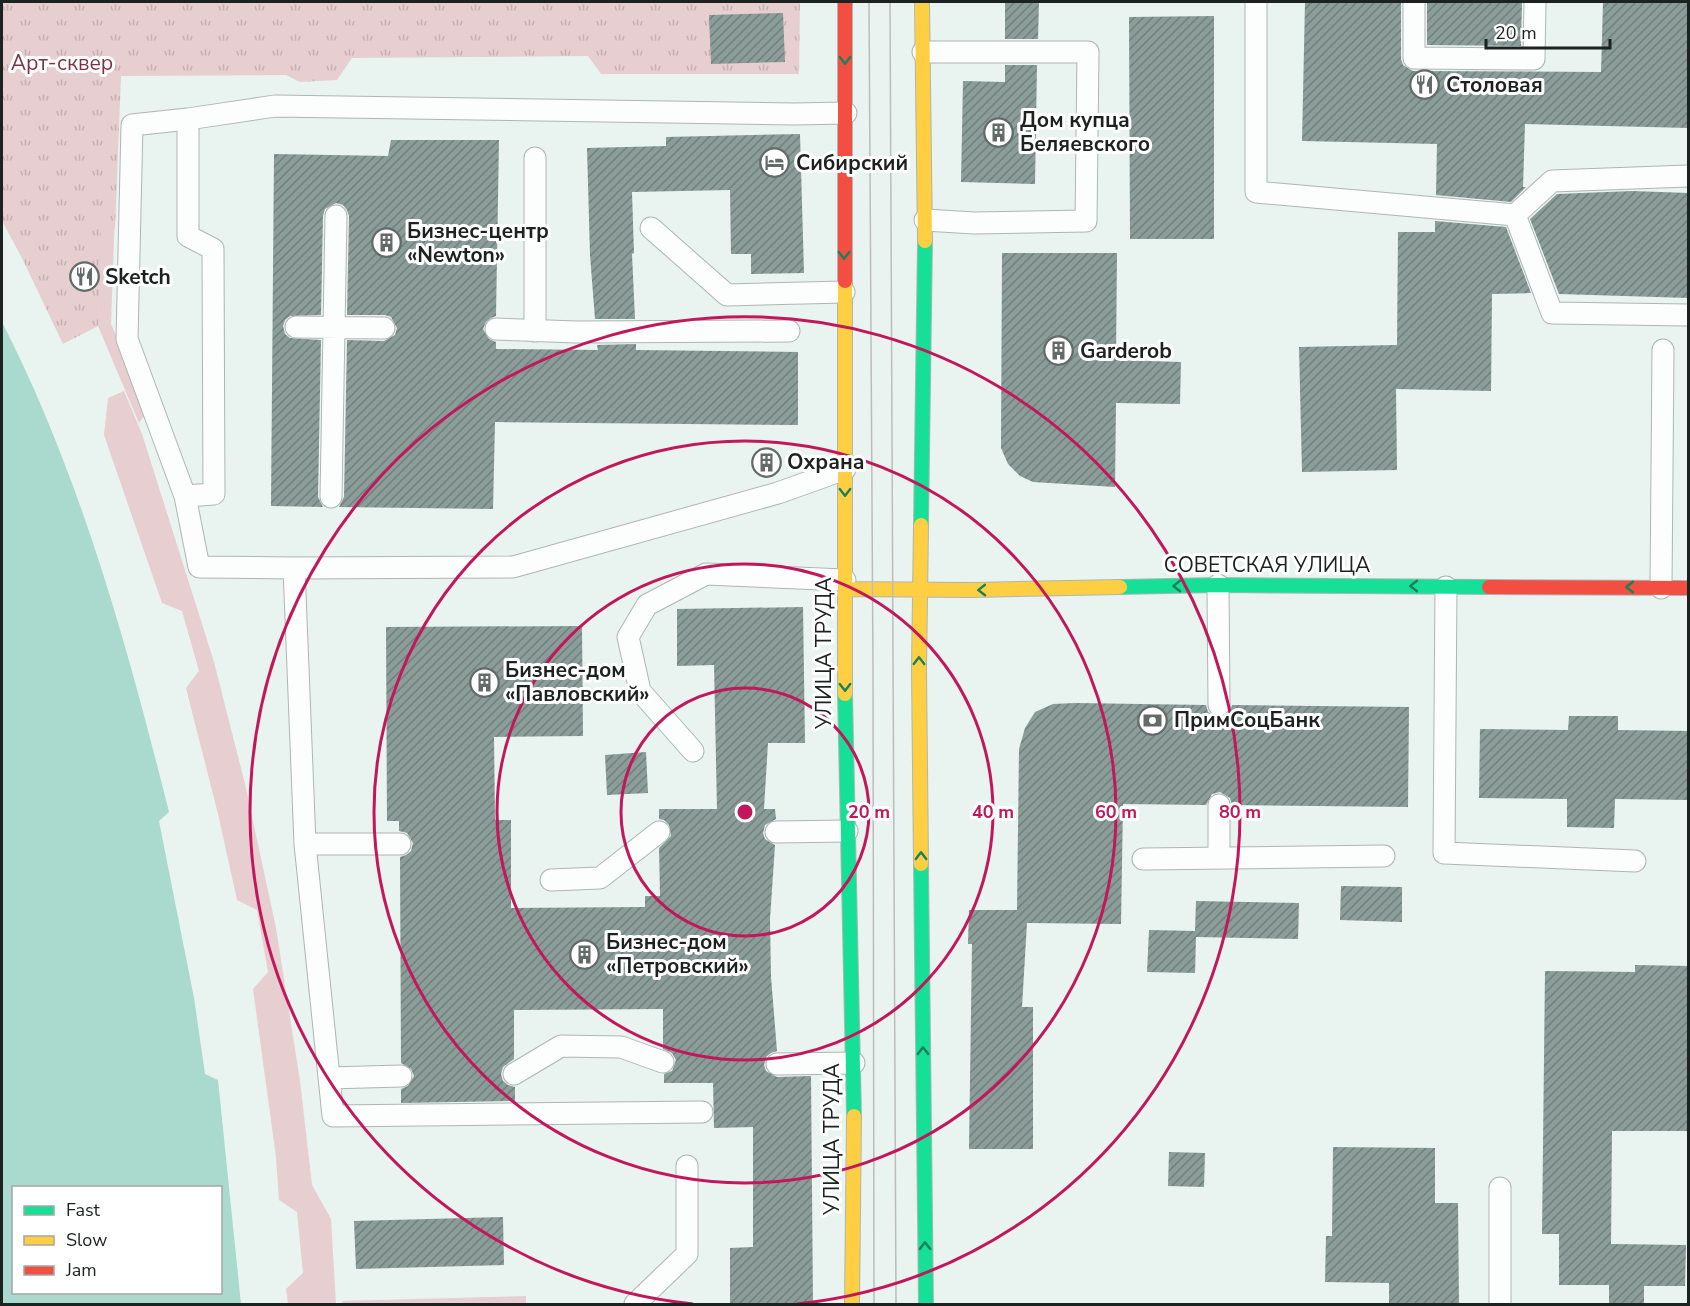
<svg xmlns="http://www.w3.org/2000/svg" width="1690" height="1306" viewBox="0 0 1690 1306" font-family="'Nunito Sans',sans-serif">
	<style>
		.grass { fill: #e7ced0 }
		.park { fill: url(#park-tufts) }
		.water { fill: #a9dacd; fill-rule: evenodd }
		.building { fill: url(#building-hatch) }
		.lines { fill: none; stroke-linecap: round; stroke-linejoin: round }
		.lane-casing { stroke: #aeb6b4; stroke-width: 23 }
		.fast-casing { stroke: #aeb6b4; stroke-width: 16 }
		.slow-casing { stroke: #aeb6b4; stroke-width: 16 }
		.jam-casing { stroke: #aeb6b4; stroke-width: 16 }
		.lane { stroke: #fcfdfd; stroke-width: 21 }
		.fast { stroke: #16e098; stroke-width: 14 }
		.slow { stroke: #ffcf43; stroke-width: 14 }
		.jam { stroke: #f24e42; stroke-width: 14 }
		.tram { stroke: #bbbdbd; stroke-width: 1.5 }
		.oneway { stroke: #18815c }
		.ring { fill: none; stroke: #c2185b; stroke-width: 3 }
		.labels { text-anchor: middle; dominant-baseline: central; stroke-width: 6; stroke-linejoin: round; paint-order: stroke }
		.park-label { font-size: 21px; fill: #7c3441; stroke: #fff }
		.poi-label { font-size: 21px; font-weight: bold; fill: #1b2220; stroke: #fff; text-anchor: start }
		.street-label { font-size: 21px; fill: #1b2220; stroke: #fff }
		.centre { fill: #c2185b; stroke: #fff; stroke-width: 3 }
		.ring-label { font-size: 18px; text-anchor: middle; font-weight: bold; fill: #c2185b; stroke: #fff; stroke-width: 6; stroke-linejoin: round; paint-order: stroke }
	</style>
	<defs>
		<pattern id="park-tufts" width="24" height="20" patternUnits="userSpaceOnUse" patternTransform="scale(1.5)"><rect width="24" height="20" fill="#e7ced0"/><path d="M3 7l-1-3M5 7V3M7 7l1-3M15 17l-1-3M17 17v-4M19 17l1-3" fill="none" stroke="#c6b1b2"/></pattern>
		<pattern id="building-hatch" width="6" height="6" patternUnits="userSpaceOnUse" patternTransform="scale(1.5)"><rect width="6" height="6" fill="#8b9d99"/><path d="M-1 1l2-2M0 6l6-6M5 7l2-2" fill="none" stroke="#71807c"/></pattern>
	</defs>
	<rect width="100%" height="100%" fill="#e9f3f0"/>
	<!-- grass -->
	<path class="grass" d="M85,44H121L111,324L143,397L144,416L139,423L98,326L99,247Z
		M124,391L142,434L214,662L245,784L276,928L300,1081L312,1185L331,1219L336,1304H288L286,1289L303,1273L297,1212L279,1200L276,1157L253,989L268,972L257,910L237,900L218,814L186,688L199,671L182,611L162,603L104,435L108,398Z
		M526,1296V1304H342V1301Z"/>
	<!-- park -->
	<path class="park" d="M2,2H800L799,74H601L588,56L352,58L337,80L300,82L286,75L121,76L115,229L101,230L98,326L63,344L22,258L2,221Z"/>
	<!-- water -->
	<path class="water" d="M2,322C81,477 127,645 169,812L159,821L194,998L205,1074L218,1080L241,1304H2ZM14,1188H220V1292H14Z"/>
	<!-- building -->
	<path class="building" d="M1005,2H1039L1038,39H1005Z
		M1305,2H1401V59L1403,65L1413,71L1601,72L1603,2H1689V128L1525,124L1523,187H1526L1511,202L1436,195L1437,144L1302,141Z
		M1427,2H1522L1521,46L1427,45Z
		M783,13L785,62L711,64L709,15Z
		M1214,16V239H1130L1129,17Z
		M1005,65H1037L1035,184L961,182L963,81L1005,82Z
		M800,134L804,273L751,274V254H731L730,190L632,192L634,253L632,254L635,319H595L590,255L587,148L666,146V137Z
		M391,140H499L496,316L491,318L486,322L483,329L489,339L496,342V349L598,350L597,345L636,344V350L798,352V425L495,422L493,509L339,507L344,497L347,340L384,341L395,335L397,328L391,317L385,315H347L349,216L347,210L343,205L336,203L325,209L323,216L321,315L290,316L285,320L283,326L285,334L290,338L321,340L318,497L323,507L271,506L274,154L388,156Z
		M1632,191L1689,193V298L1559,294L1530,219L1557,194Z
		M1435,221L1506,227L1531,293L1492,294L1491,391L1396,389L1397,470L1302,472L1299,347L1397,345L1398,232H1435Z
		M1002,253H1117L1116,360L1181,362L1180,404L1116,403L1115,487L1033,482L1020,476L1008,464L1001,448Z
		M803,607L805,743H768L764,809H775L776,819L765,825L763,833L765,839L775,845L770,919L771,977L777,1051L771,1053L766,1057L764,1065L766,1071L777,1077L811,1076L813,1305H730V1248L753,1247V1127L714,1128L713,1083H664V1074L672,1071L676,1060L672,1053L663,1049V1009L514,1010V1059L503,1067L501,1074L503,1081L508,1085L515,1087V1101L401,1103V1089L408,1086L414,1076L411,1069L401,1063L400,857L406,855L411,851L413,843L407,833L399,831V821H387L386,627L582,626L583,736L494,737L495,820H511V908L645,907V896H660L659,848L671,836L669,825L664,820L659,819V809H717L714,665L677,666V609Z
		M1076,703L1206,705L1208,712L1219,718L1226,716L1230,711L1232,705L1409,707L1408,807L1232,805L1230,798L1220,792L1212,794L1206,805L1123,804L1121,924L1027,923L1022,1007H1033V1149H969L972,944H968L969,910H1017L1019,749L1025,728L1035,712L1053,704Z
		M1569,716H1618V730L1689,731V800L1615,799L1614,828L1567,827V799L1479,798L1480,729L1568,730Z
		M646,752L648,793L607,795L605,755Z
		M1341,886L1402,887V922L1340,920Z
		M1196,901L1299,903L1298,939L1196,937L1195,973L1147,972L1149,930L1195,931Z
		M1635,965L1689,966V1131H1612L1611,1244L1686,1245L1685,1286H1644V1305H1609V1285H1559V1234H1542L1545,971L1635,972Z
		M1333,1147L1435,1148V1203H1458L1459,1305H1389V1283L1325,1282L1326,1236H1332Z
		M1169,1152L1205,1153L1204,1187L1168,1186Z
		M503,1217L504,1265L356,1269L354,1221Z"/>
	<g class="lines">
		<defs>
			<path id="lane" d="M1256,2V192L1515,215L1552,181L1688,176
				M1414,2V58L1534,59L1535,2
				M923,52H1088L1086,221L974,223L925,220
				M188,119L132,125L127,339L185,496L214,494L213,249L188,236V119L275,106L794,114L846,113
				M1515,215L1552,313L1688,315
				M651,228L727,295L844,292
				M296,327L384,328
				M496,329L576,332L789,331
				M535,331V158
				M185,496L199,567L294,568
				M331,497L336,216
				M1218,585L1219,705
				M1446,587L1444,853L1635,861
				M1661,588L1663,350
				M693,751L640,691L628,637L647,605L706,574L845,580
				M776,832L847,831
				M305,844H400
				M1219,858V805
				M1143,859L1384,856
				M551,880L600,878L659,832
				M777,1064L854,1063
				M514,1074L561,1046L621,1047L663,1062
				M329,1078L401,1076
				M702,1112L333,1116L305,844L294,568L513,567L778,493L845,469
				M635,1304L687,1254V1166
				M1500,1304V1188"/>
			<path id="fast" d="M921,525L925,241
				M1120,587L1218,585L1489,587
				M845,694L854,1116
				M921,864L926,1304"/>
			<path id="slow" d="M922,2L925,241
				M845,281V694
				M921,525L919,669L921,864
				M845,589L972,590L1120,587
				M852,1304L854,1116"/>
			<path id="jam" d="M845,2V281
				M1489,587L1688,588"/>
		</defs>
		<!-- lane casing -->
		<use href="#lane" class="lane-casing"/>
		<!-- fast casing -->
		<use href="#fast" class="fast-casing"/>
		<!-- slow casing -->
		<use href="#slow" class="slow-casing"/>
		<!-- jam casing -->
		<use href="#jam" class="jam-casing"/>
		<!-- lane -->
		<use href="#lane" class="lane"/>
		<!-- fast -->
		<use href="#fast" class="fast"/>
		<!-- slow -->
		<use href="#slow" class="slow"/>
		<!-- jam -->
		<use href="#jam" class="jam"/>
		<!-- tram -->
		<path class="tram" d="M869,2L873,668L874,1304
			M890,2L896,1304"/>
	</g>
	<!-- one-way arrows -->
	<defs><path id="oneway-chevron" d="M-2-3.5L2.5 0L-2 3.5" fill="none" stroke-width="1.6" stroke-linecap="round" stroke-linejoin="round" transform="scale(1.5)"/></defs>
	<g class="oneway">
		<use href="#oneway-chevron" transform="translate(845 60) rotate(90)"/>
		<use href="#oneway-chevron" transform="translate(844 255) rotate(91)"/>
		<use href="#oneway-chevron" transform="translate(845 492) rotate(90)"/>
		<use href="#oneway-chevron" transform="translate(1177 586) rotate(179)"/>
		<use href="#oneway-chevron" transform="translate(1414 586) rotate(-180)"/>
		<use href="#oneway-chevron" transform="translate(1630 587) rotate(-180)"/>
		<use href="#oneway-chevron" transform="translate(982 590) rotate(179)"/>
		<use href="#oneway-chevron" transform="translate(919 661) rotate(-90)"/>
		<use href="#oneway-chevron" transform="translate(845 687) rotate(89)"/>
		<use href="#oneway-chevron" transform="translate(921 856) rotate(-90)"/>
		<use href="#oneway-chevron" transform="translate(923 1051) rotate(-91)"/>
		<use href="#oneway-chevron" transform="translate(925 1246) rotate(-91)"/>
	</g>
	<!-- distance rings -->
	<g class="ring">
		<circle cx="745" cy="812" r="124"/>
		<circle cx="745" cy="812" r="248"/>
		<circle cx="745" cy="812" r="371"/>
		<path d="M693 1304A495 495 0 1 1 797 1304"/>
	</g>
	<!-- icons -->
	<defs>
		<symbol id="restaurant-ring" viewBox="-11 -11 22 22"><circle r="9.5" fill="#fff" stroke="#636b69" stroke-width="1.5"/><path d="M-5-6h1v4h1v-4h1v4h1v-4h1v5L-1.5 .5V6h-2V.5L-5-1ZM5-6V6H3V1.5H1.5Q1.5-4 5-6Z" fill="#636b69"/></symbol>
		<symbol id="building-ring" viewBox="-11 -11 22 22"><circle r="9.5" fill="#fff" stroke="#636b69" stroke-width="1.5"/><path d="M-4-6H4V6H1V3H-1V6H-4ZM-2.5-4.3h1.7v1.8h-1.7ZM.8-4.3h1.7v1.8H.8ZM-2.5-1h1.7V.8h-1.7ZM.8-1h1.7V.8H.8Z" fill="#636b69"/></symbol>
		<symbol id="hotel-ring" viewBox="-11 -11 22 22"><circle r="9.5" fill="#fff" stroke="#636b69" stroke-width="1.5"/><path d="M-6-4.5h1.5V1H6V5H4.5V3h-9V5H-6ZM-4 0a1.8 1.8 0 1 1 3.6 0ZM.5 0V-2.5h3Q6-2.5 6 0Z" fill="#636b69"/></symbol>
		<symbol id="bank-ring" viewBox="-11 -11 22 22"><circle r="9.5" fill="#fff" stroke="#636b69" stroke-width="1.5"/><path d="M-6-4H6V4H-6ZM0-2.3a2.3 2.3 0 1 0 0 4.6a2.3 2.3 0 1 0 0-4.6Z" fill="#636b69"/></symbol>
	</defs>
	<g fill-rule="evenodd">
		<use href="#restaurant-ring" x="1408" y="68" width="33" height="33"/>
		<use href="#building-ring" x="982" y="116" width="33" height="33"/>
		<use href="#hotel-ring" x="758" y="146" width="33" height="33"/>
		<use href="#building-ring" x="370" y="226" width="33" height="33"/>
		<use href="#restaurant-ring" x="68" y="260" width="33" height="33"/>
		<use href="#building-ring" x="1042" y="334" width="33" height="33"/>
		<use href="#building-ring" x="750" y="446" width="33" height="33"/>
		<use href="#building-ring" x="468" y="666" width="33" height="33"/>
		<use href="#bank-ring" x="1136" y="704" width="33" height="33"/>
		<use href="#building-ring" x="568" y="938" width="33" height="33"/>
	</g>
	<g class="labels">
		<!-- park labels -->
		<g class="park-label">
			<text x="62" y="63">Арт-сквер</text>
		</g>
		<!-- poi labels -->
		<g class="poi-label">
			<text x="1446" y="85">Столовая</text>
			<text x="1020" y="120">Дом купца<tspan x="1020" dy="24">Беляевского</tspan></text>
			<text x="796" y="163">Сибирский</text>
			<text x="407" y="231">Бизнес-центр<tspan x="407" dy="24">«Newton»</tspan></text>
			<text x="105" y="277">Sketch</text>
			<text x="1080" y="351">Garderob</text>
			<text x="787" y="462">Охрана</text>
			<text x="505" y="670">Бизнес-дом<tspan x="505" dy="24">«Павловский»</tspan></text>
			<text x="1174" y="720">ПримСоцБанк</text>
			<text x="606" y="942">Бизнес-дом<tspan x="606" dy="24">«Петровский»</tspan></text>
		</g>
		<!-- street labels -->
		<g class="street-label">
			<text x="1267" y="565">СОВЕТСКАЯ УЛИЦА</text>
			<text transform="translate(824 653) rotate(-90)">УЛИЦА ТРУДА</text>
			<text transform="translate(832 1139) rotate(-90)">УЛИЦА ТРУДА</text>
		</g>
	</g>
	<circle cx="745" cy="812" r="9" class="centre"/>
	<g class="ring-label">
		<text x="869" y="818">20 m</text>
		<text x="993" y="818">40 m</text>
		<text x="1116" y="818">60 m</text>
		<text x="1240" y="818">80 m</text>
	</g>
	<!-- border -->
	<rect width="1690" height="1306" fill="none" stroke="#1b2220" stroke-width="6"/>
	<!-- legend -->
	<rect x="12" y="1186" width="210" height="108" fill="#ffffff" stroke="#a4a7a6" stroke-width="1.5"/>
	<rect x="24" y="1206" width="30" height="9" fill="#16e098" stroke="#a4a7a6" stroke-width="1.5"/>
	<text x="66" y="1216" font-size="18" fill="#1b2220">Fast</text>
	<rect x="24" y="1236" width="30" height="9" fill="#ffcf43" stroke="#a4a7a6" stroke-width="1.5"/>
	<text x="66" y="1246" font-size="18" fill="#1b2220">Slow</text>
	<rect x="24" y="1266" width="30" height="9" fill="#f24e42" stroke="#a4a7a6" stroke-width="1.5"/>
	<text x="66" y="1276" font-size="18" fill="#1b2220">Jam</text>
	<!-- scale -->
	<path d="M1486 39v9h124v-9" fill="none" stroke="#1b2220" stroke-width="3"/>
	<text x="1495" y="39" font-size="18" fill="#1b2220" stroke="#ffffff" stroke-width="4.5" paint-order="stroke">20 m</text>
</svg>
